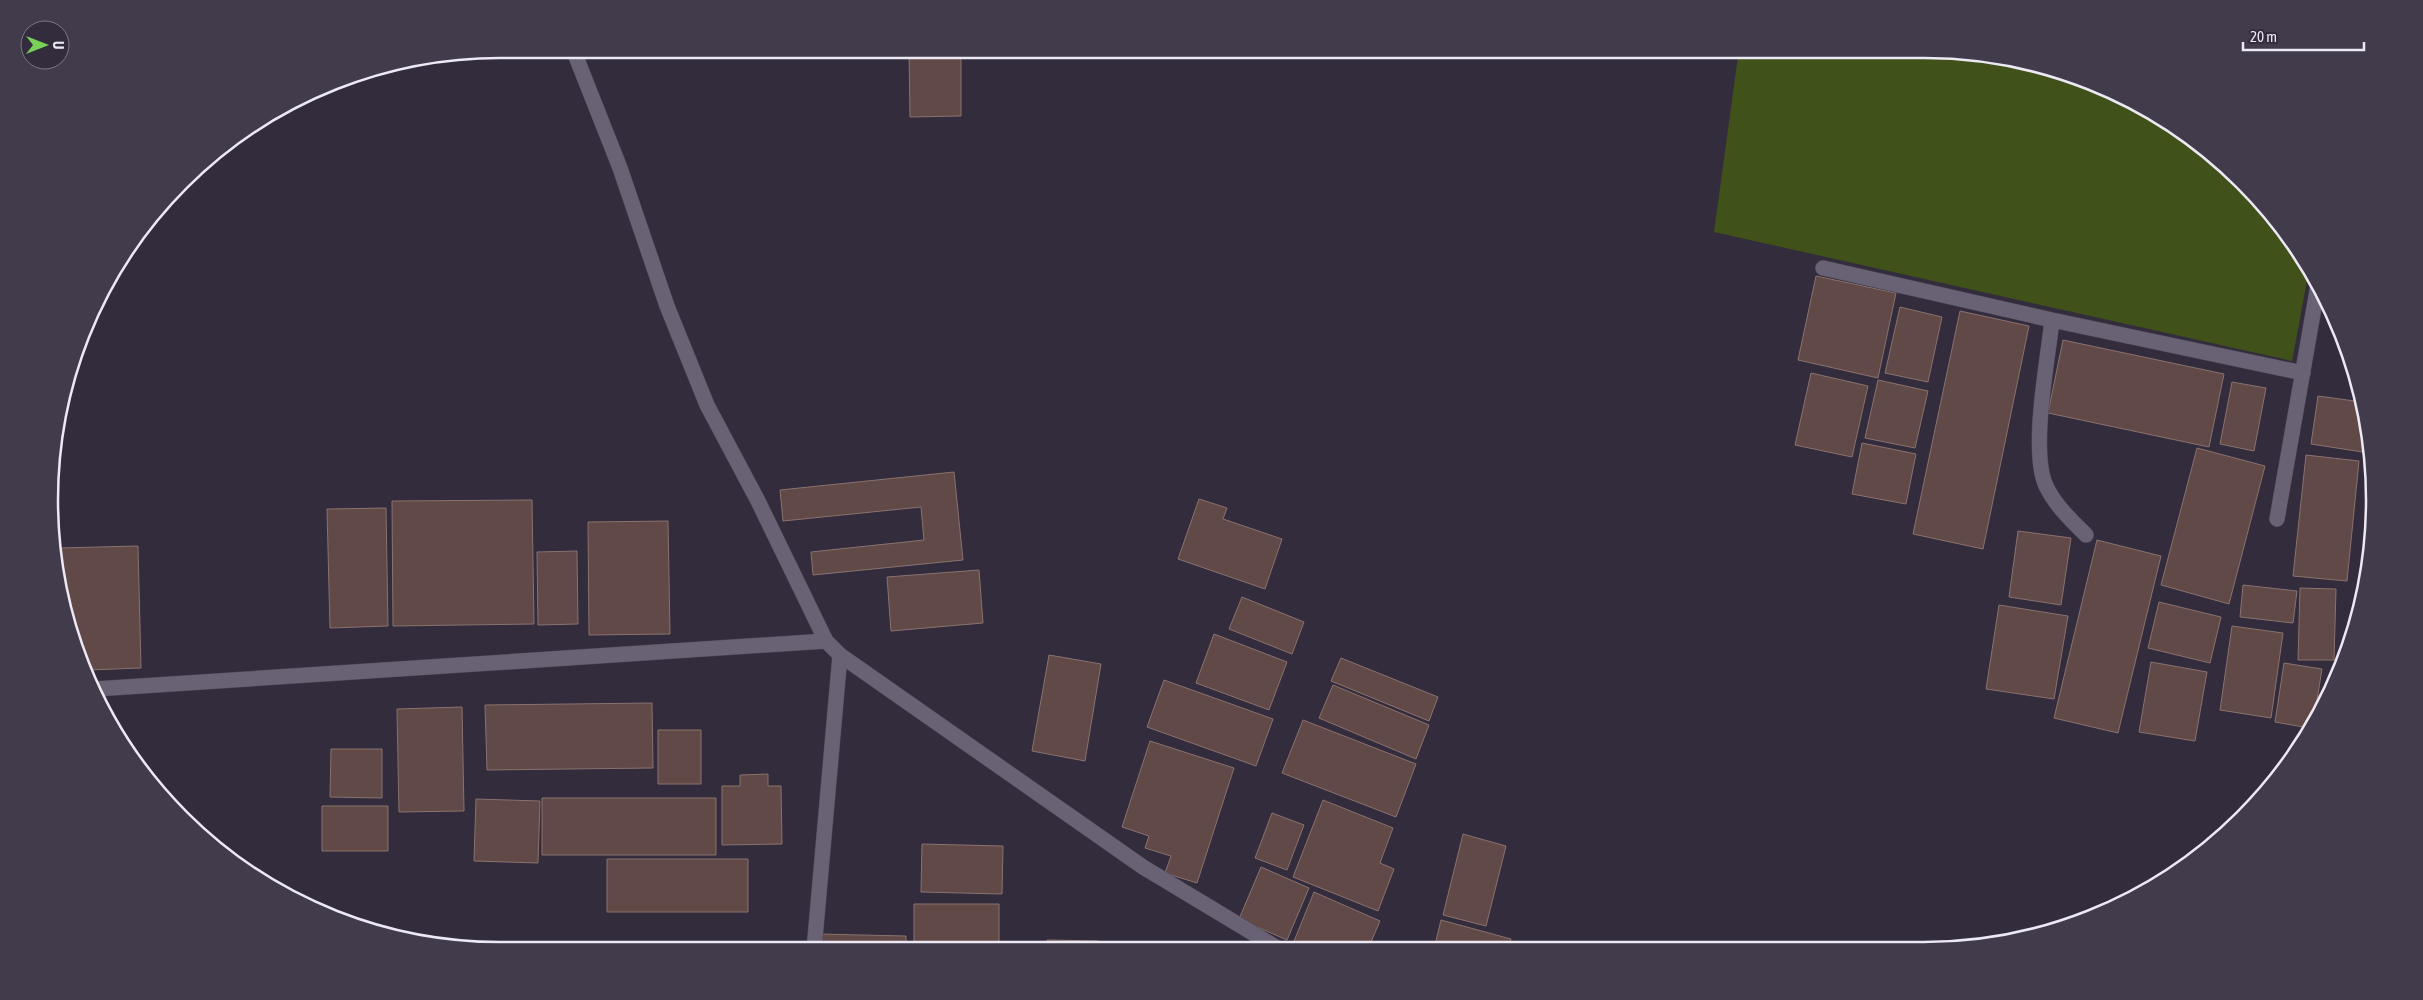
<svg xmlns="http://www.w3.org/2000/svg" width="2423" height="1000" viewBox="0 0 2423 1000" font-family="'Asap Condensed',sans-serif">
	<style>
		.green { fill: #40511a }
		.building { fill: #604947; stroke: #8a726f }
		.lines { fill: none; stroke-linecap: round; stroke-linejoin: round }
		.street-casing { stroke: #4d4755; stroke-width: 16 }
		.secondary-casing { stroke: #4d4755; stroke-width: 16 }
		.street { stroke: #696275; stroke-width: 15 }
		.secondary { stroke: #696275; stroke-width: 15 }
		.rim { fill: none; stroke: #ede9f4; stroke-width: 2.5 }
	</style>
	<rect width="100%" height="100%" fill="#322c3c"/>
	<!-- green -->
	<path class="green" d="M1739,49H1923L2068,73L2148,109L2220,161L2281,225L2309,270L2292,361L1714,232Z"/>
	<!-- building -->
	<path class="building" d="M909,49H961V116L910,117Z
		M1816,276L1896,293L1878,378L1798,360Z
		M1900,307L1942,317L1928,382L1885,373Z
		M1960,311L2029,326L1983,549L1913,534Z
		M2063,340L2224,374L2209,447L2048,413Z
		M1811,373L1868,386L1852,457L1795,445Z
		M1878,380L1928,391L1915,448L1865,438Z
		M2232,382L2266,388L2254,451L2220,444Z
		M2318,396L2362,402L2369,453L2311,444Z
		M1862,443L1916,454L1906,504L1852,494Z
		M2197,448L2265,466L2229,604L2161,585Z
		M2306,455L2359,461L2347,581L2293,576Z
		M954,472L963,560L813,575L811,552L924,540L921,507L783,521L780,490Z
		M1199,499L1227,508L1223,519L1282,539L1265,589L1178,559Z
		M532,500L534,624L393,626L392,501Z
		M386,508L388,626L330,628L327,509Z
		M668,521L670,634L589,635L588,522Z
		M2018,531L2071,538L2061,605L2009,597Z
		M2097,540L2161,556L2118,733L2054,718Z
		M138,546L141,668L88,670L61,597L59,548Z
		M577,551L578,624L538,625L537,552Z
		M979,570L983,623L891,631L887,577Z
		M2243,585L2297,591L2293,623L2240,617Z
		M2300,588L2336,589L2334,660H2298Z
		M1242,597L1304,622L1292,654L1229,629Z
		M2159,602L2221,617L2210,663L2148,648Z
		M1999,605L2068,616L2054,699L1986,689Z
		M2232,626L2283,633L2271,718L2220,710Z
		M1214,634L1287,662L1269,710L1196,683Z
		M1049,655L1101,664L1085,761L1032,751Z
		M1341,658L1438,697L1429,721L1331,681Z
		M2151,662L2207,672L2195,741L2139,732Z
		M2284,663L2322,669L2314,719L2309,728L2275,722Z
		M1164,680L1273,719L1256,766L1147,727Z
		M1333,685L1429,725L1416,759L1319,718Z
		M652,703L653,768L487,770L485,705Z
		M462,707L464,811L399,812L397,709Z
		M1303,720L1416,764L1396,817L1282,773Z
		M658,730H701V784H658Z
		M1150,741L1234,768L1197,883L1165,873L1171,856L1145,848L1149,836L1122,827Z
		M331,749H382V798L330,797Z
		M768,774V786H781L782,844L722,845V786H740V775Z
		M542,798H716V855H542Z
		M476,799L540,801L538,863L474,861Z
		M1323,800L1393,828L1380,863L1394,869L1378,911L1293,877Z
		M322,806H388V851H322Z
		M1272,813L1304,825L1287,870L1255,858Z
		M1463,834L1506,846L1486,926L1443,915Z
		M922,844L1003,846L1002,894L921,892Z
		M607,859H748V912H607Z
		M1261,867L1309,888L1287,940L1239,919Z
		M1314,892L1380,921L1368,949H1300L1292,946Z
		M914,904H999V950H914Z
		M1441,920L1511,939L1508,949H1434Z
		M818,934L906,936V950H818Z
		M1047,940L1099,941V950H1047Z"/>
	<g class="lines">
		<defs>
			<path id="street" d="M1823,268L2052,320L2303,373
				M2052,320C2048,360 2029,454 2047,488C2056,506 2072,521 2086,535
				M2277,519L2318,285
				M95,689L826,641
				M814,950L840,655"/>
			<path id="secondary" d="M573,49L620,168L667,306L707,405L758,501L826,641L840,655L1143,867L1279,949"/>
		</defs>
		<!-- street casing -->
		<use href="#street" class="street-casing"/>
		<!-- secondary casing -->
		<use href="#secondary" class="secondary-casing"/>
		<!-- street -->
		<use href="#street" class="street"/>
		<!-- secondary -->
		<use href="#secondary" class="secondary"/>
	</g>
	<!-- crop -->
	<path d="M0 0H2423V1000H0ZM500 58H1924A442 442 0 0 1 2366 500V500A442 442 0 0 1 1924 942H500A442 442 0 0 1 58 500V500A442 442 0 0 1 500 58Z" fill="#413b4b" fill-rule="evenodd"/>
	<path class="rim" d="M500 58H1924A442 442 0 0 1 2366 500V500A442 442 0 0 1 1924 942H500A442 442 0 0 1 58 500V500A442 442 0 0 1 500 58Z"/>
	<!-- north arrow -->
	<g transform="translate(45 45) rotate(90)"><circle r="24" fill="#322c3c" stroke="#7d7886"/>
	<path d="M0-4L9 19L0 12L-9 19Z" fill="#79d158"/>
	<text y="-8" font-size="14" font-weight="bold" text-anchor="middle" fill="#ede9f4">U</text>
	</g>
	<!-- scale -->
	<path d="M2243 42v8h121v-8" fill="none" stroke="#ede9f4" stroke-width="2.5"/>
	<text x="2250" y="42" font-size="15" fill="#ede9f4" stroke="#322c3c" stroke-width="4" paint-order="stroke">20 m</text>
</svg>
